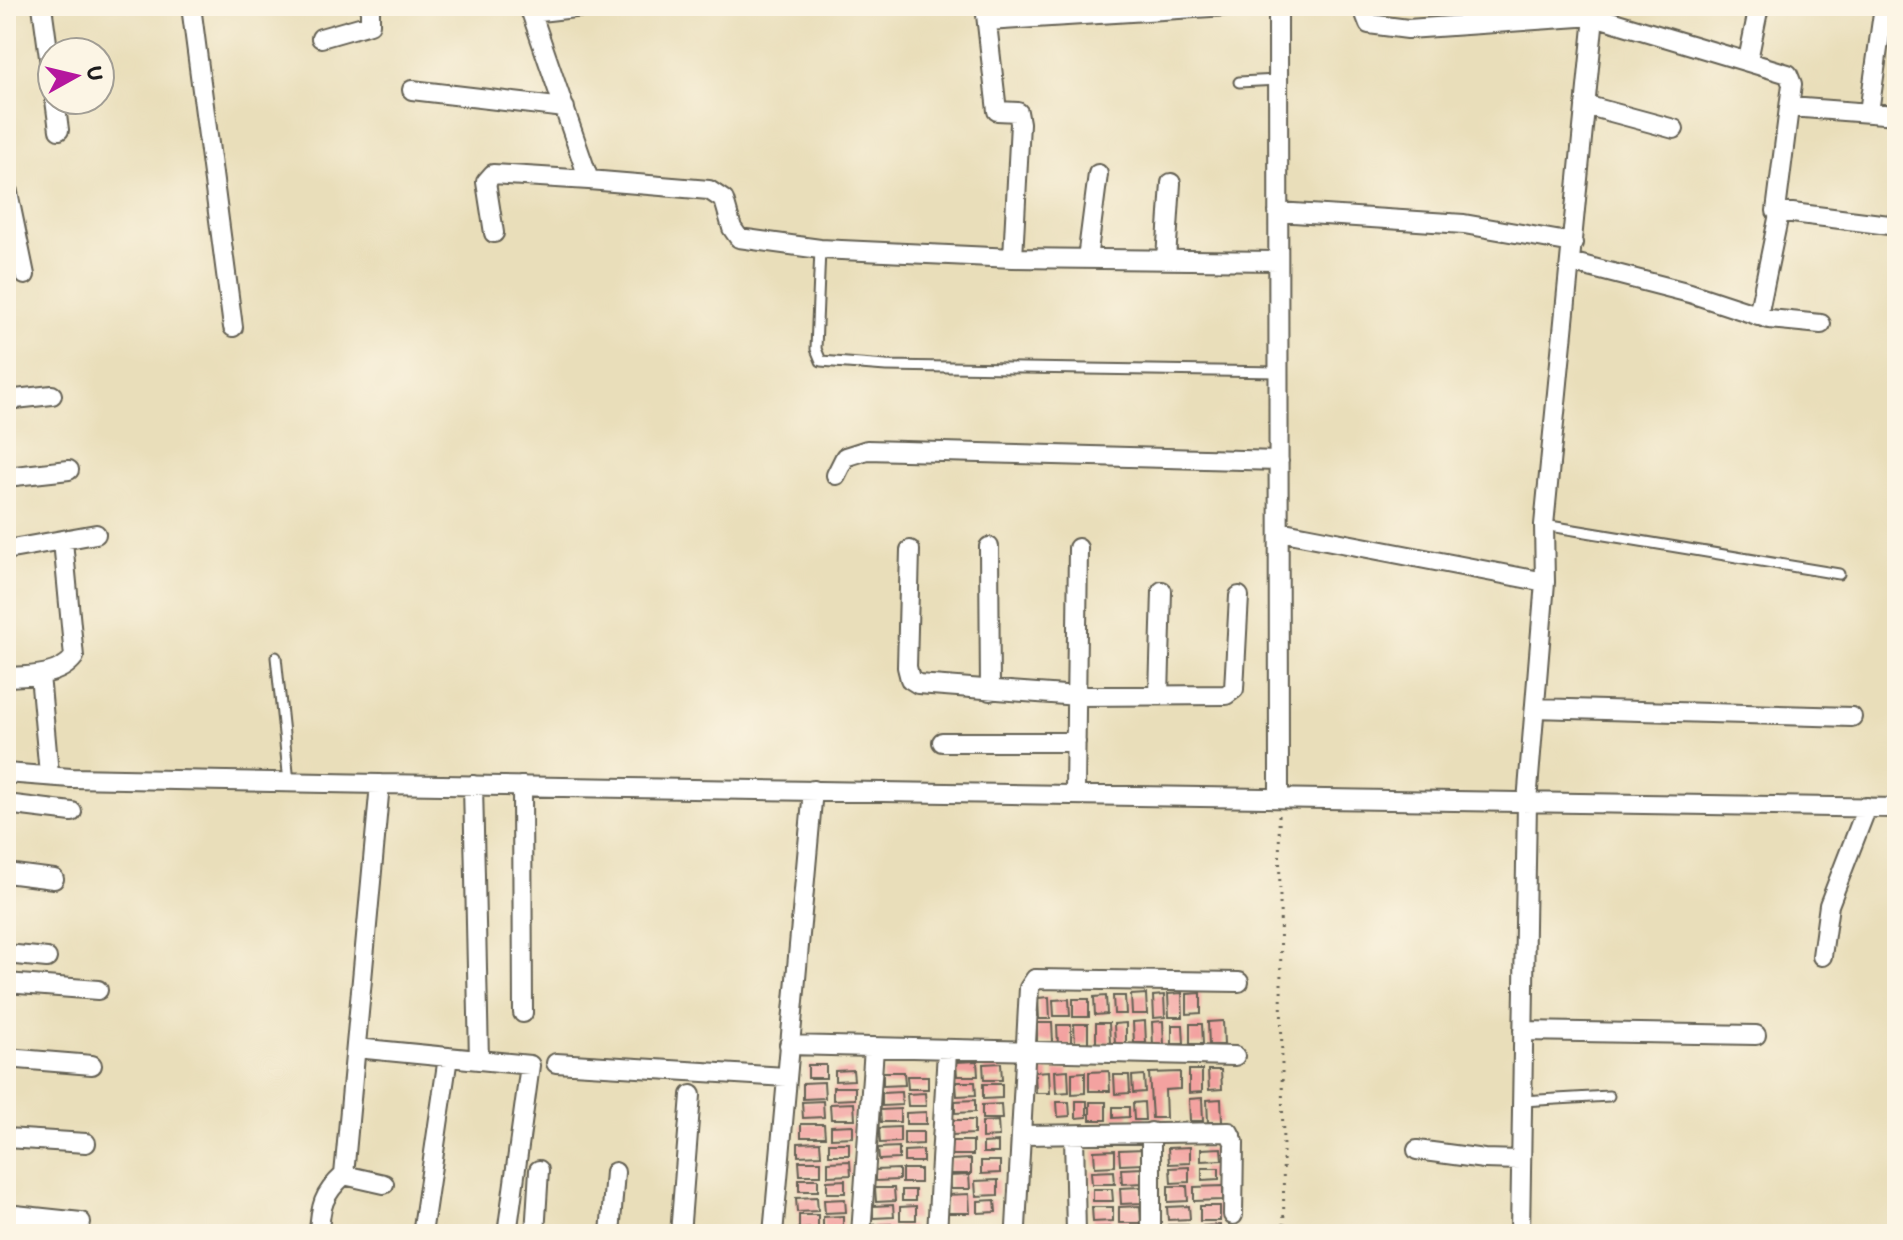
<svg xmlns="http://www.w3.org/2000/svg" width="1903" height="1240" viewBox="0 0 1903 1240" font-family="Itim,sans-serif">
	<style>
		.building { fill: #f3a2a0 }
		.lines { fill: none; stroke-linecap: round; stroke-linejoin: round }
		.service-casing { stroke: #646053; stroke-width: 13 }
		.minor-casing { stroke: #646053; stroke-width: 22 }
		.path { stroke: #646053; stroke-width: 3; stroke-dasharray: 2 6; stroke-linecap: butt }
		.service { stroke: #fff; stroke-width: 9 }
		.minor { stroke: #fff; stroke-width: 18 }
	</style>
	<rect width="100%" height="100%" fill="#fcf5e5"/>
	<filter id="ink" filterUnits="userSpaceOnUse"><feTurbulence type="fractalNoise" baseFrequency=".0125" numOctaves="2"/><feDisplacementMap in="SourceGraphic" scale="16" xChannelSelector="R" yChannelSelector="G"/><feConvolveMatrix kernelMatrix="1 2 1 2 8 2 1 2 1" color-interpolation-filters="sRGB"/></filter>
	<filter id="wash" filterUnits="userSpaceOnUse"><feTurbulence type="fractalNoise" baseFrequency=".006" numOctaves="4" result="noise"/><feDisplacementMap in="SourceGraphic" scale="32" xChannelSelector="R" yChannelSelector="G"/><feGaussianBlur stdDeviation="1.8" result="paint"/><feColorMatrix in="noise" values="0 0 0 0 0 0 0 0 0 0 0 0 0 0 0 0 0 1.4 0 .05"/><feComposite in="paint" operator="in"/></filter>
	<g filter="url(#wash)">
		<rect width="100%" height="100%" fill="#e9deba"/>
		<g id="blocks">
			<!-- building -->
			<path class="building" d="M1182,993L1183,1017H1169L1168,994Z
				M1201,993V1013L1187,1014V994Z
				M1146,994L1147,1014H1132L1131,995Z
				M1164,995L1165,1017L1154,1018L1153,996Z
				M1106,996L1107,1014L1095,1015L1094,997Z
				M1113,996H1125L1126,1014H1114Z
				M1049,997L1050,1019H1039L1038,998Z
				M1069,999L1070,1016H1054L1053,1000Z
				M1073,999H1089V1017H1073Z
				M1145,1021L1146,1043H1134L1133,1022Z
				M1163,1021L1164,1045L1153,1046L1152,1022Z
				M1223,1021L1224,1045H1209L1208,1022Z
				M1037,1023H1052L1053,1042H1037Z
				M1096,1023H1109L1110,1043H1096Z
				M1126,1023V1044L1115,1045L1114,1024Z
				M1074,1024H1088V1044L1075,1045Z
				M1190,1024H1202L1203,1044H1190Z
				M1057,1025H1071V1046H1058Z
				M1172,1025H1183L1184,1044H1172Z
				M977,1061L978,1076H957L956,1062Z
				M1001,1063L1002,1080H984L983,1064Z
				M808,1065H826V1078H808Z
				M853,1070L854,1080L835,1081V1071Z
				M1068,1070L1069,1092L1056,1093L1055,1071Z
				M1189,1070H1202V1092L1189,1093Z
				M1208,1070H1221L1222,1089L1209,1090Z
				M1049,1071L1050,1093H1036L1035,1072Z
				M1109,1071L1110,1091H1089V1072Z
				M883,1072H904L905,1085L883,1086Z
				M1085,1072V1093L1072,1094V1073Z
				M1180,1072V1089L1165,1090L1166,1118H1152L1149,1073Z
				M1114,1075H1129L1130,1093L1115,1094Z
				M1144,1075L1145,1092L1133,1093L1132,1076Z
				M907,1076H928V1089H908Z
				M824,1082L825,1098L803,1099V1083Z
				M956,1082H975L976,1095L957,1096Z
				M983,1084H1002V1098L983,1099Z
				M833,1087H855V1099L833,1100Z
				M901,1092L902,1105L882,1106V1093Z
				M925,1093L926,1106H908L907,1094Z
				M1202,1098L1203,1121H1190L1189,1099Z
				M1221,1099L1222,1122H1208L1207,1100Z
				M975,1100V1112L955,1113V1101Z
				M823,1101L824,1117L803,1118L802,1102Z
				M1076,1101H1087V1117L1076,1118Z
				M1057,1102H1069L1070,1116L1058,1117Z
				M1090,1102H1106V1120H1090Z
				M1144,1102L1145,1120H1134L1133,1103Z
				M854,1103L855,1119H831L830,1104Z
				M1001,1104L1002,1119H982V1105Z
				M1113,1107H1129V1117L1113,1118Z
				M900,1109V1122H881L880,1110Z
				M926,1112V1124H906V1113Z
				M951,1120H974V1134L952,1135Z
				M998,1121L999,1137L982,1138V1122Z
				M801,1124H824L825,1137H801Z
				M853,1125V1137L831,1138V1126Z
				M900,1127V1142L880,1143L879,1128Z
				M904,1132H923V1144L904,1145Z
				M950,1141H973V1155H950Z
				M820,1142L821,1155L798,1156V1143Z
				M998,1142V1153H983V1143Z
				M829,1143H849V1155H829Z
				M899,1147V1159L879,1160L878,1148Z
				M1190,1147V1163L1169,1164L1168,1148Z
				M1221,1148L1222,1160L1201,1161V1149Z
				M1144,1149V1164L1120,1165L1119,1150Z
				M923,1150V1162H904V1151Z
				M1115,1150V1166L1095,1167L1094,1151Z
				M971,1159V1174H950L949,1160Z
				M799,1161H821V1175H800Z
				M850,1161L851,1175L828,1176V1162Z
				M981,1161H1000V1173L981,1174Z
				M1189,1167V1182L1171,1183L1170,1168Z
				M1143,1168L1144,1183L1122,1184L1121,1169Z
				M1202,1168H1219V1179L1202,1180Z
				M899,1169V1180L875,1181V1170Z
				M902,1169H920V1183H902Z
				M1114,1171L1115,1184H1092L1091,1172Z
				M969,1175L970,1189H950L949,1176Z
				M799,1179H818V1191H799Z
				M845,1180V1193H827V1181Z
				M998,1180V1195L976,1196L975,1181Z
				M1168,1186H1187L1188,1201L1168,1202Z
				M1223,1186V1200L1194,1201V1187Z
				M1141,1187L1142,1203L1121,1204L1120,1188Z
				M875,1188H894L895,1201L876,1202Z
				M1093,1189H1112L1113,1201H1093Z
				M902,1190H915V1201H902Z
				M969,1194L970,1213H946V1195Z
				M817,1197L818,1211L797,1212L796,1198Z
				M845,1199L846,1212L825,1213L824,1200Z
				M995,1200L996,1212L978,1213V1201Z
				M893,1205L894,1217L873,1218V1206Z
				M916,1206V1220H900V1207Z
				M1140,1206L1141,1223H1119V1207Z
				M1189,1206L1190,1219L1168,1220L1167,1207Z
				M1200,1206H1220V1221H1200Z
				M1092,1207H1113V1221L1093,1222Z
				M799,1215H818V1228L799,1229Z
				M843,1216V1230L823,1231V1217Z
				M891,1224L892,1234H873L872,1225Z
				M912,1225V1234H898L897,1226Z
				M1168,1225H1188L1189,1234H1168Z
				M1220,1225V1234H1203V1226Z
				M1113,1227V1234H1092V1228Z
				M1139,1227V1234H1119L1118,1228Z"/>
		</g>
	</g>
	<g filter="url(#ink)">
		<use href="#blocks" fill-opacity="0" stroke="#646053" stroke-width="2"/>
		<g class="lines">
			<defs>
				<path id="service" d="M1239,82L1278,80
					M820,249L816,349L821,361L886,366L1279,372
					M1544,525L1839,574
					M276,657L289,782
					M1522,1101L1609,1096"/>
				<path id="minor" d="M42,6L52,79
					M191,6L233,327
					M529,6L589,180L709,190L724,200L732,228L739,238L820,249L1013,258L1278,261
					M985,6L997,111L1018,112L1020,123L1013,258
					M1278,6L1279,796
					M1362,6L1369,24L1408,29L1594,16L1788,74L1792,84L1776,211L1897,226
					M531,13L592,6
					M987,21L1227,6
					M321,38L370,24V6
					M1748,60L1759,6
					M412,90L565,108
					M55,100L59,130
					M1585,105L1674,129
					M1790,107L1897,115
					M1869,112L1884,6
					M6,183L25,275
					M1278,212L1464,224L1573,243
					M494,233L486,182L493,174L589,180
					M1087,259L1098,174
					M1166,259L1171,183
					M1570,262L1690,293L1769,319L1821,324
					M1758,316L1779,214
					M6,400L52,395
					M836,475L845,457L867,450L1279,461
					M6,477L69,470
					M1279,531L1545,582
					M989,547L990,691
					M6,550L96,534
					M910,550L907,667L910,679L918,684L1078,696L1226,695L1234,689L1239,596
					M40,675L49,774
					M6,677C28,676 59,677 74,657L63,541
					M1159,695L1162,591
					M1535,708L1852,717
					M942,742H1076
					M6,773L71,778L380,784L1897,808
					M473,785L479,1060
					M522,786L523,1013
					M1075,793L1078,548
					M6,804L72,812
					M6,873L54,879
					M6,954L47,958
					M1822,956L1829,905L1867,807
					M6,983L98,990
					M1523,1031L1756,1035
					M789,1045L1235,1056
					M356,1048L530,1065L507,1234
					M6,1058L92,1065
					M556,1063L786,1077
					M1023,1135L1229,1132L1234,1142L1233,1215
					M1074,1135L1076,1234
					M6,1138L86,1143
					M1417,1150L1484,1159L1521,1160
					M344,1175L384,1184
					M6,1214L81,1222
					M1016,1227L1029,988L1035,979L1239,982
					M1151,1231V1132
					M319,1234C320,1207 323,1194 344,1175L380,784
					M422,1234L448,1057
					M535,1234L539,1170
					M610,1234L615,1172
					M680,1234L691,1095
					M773,1234L813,790
					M861,1234L874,1048
					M937,1234L947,1050
					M1520,1234L1527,802L1545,582L1544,525L1595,6"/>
			</defs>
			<!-- service casing -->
			<use href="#service" class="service-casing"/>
			<!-- minor casing -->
			<use href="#minor" class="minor-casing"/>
			<!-- path -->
			<path class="path" d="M1279,815L1284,1234"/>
			<!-- service -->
			<use href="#service" class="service"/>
			<!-- minor -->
			<use href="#minor" class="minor"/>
		</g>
	</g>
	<!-- margin -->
	<rect width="1903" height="1240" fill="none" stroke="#fcf5e5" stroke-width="32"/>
	<!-- north arrow -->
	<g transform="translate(76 76) rotate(82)"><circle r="38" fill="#fcf5e5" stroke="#a29e95" stroke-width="2"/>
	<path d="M0-6L14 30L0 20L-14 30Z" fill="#b5179e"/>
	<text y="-12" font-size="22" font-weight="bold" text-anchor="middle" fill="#1c1c1c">U</text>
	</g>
</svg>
